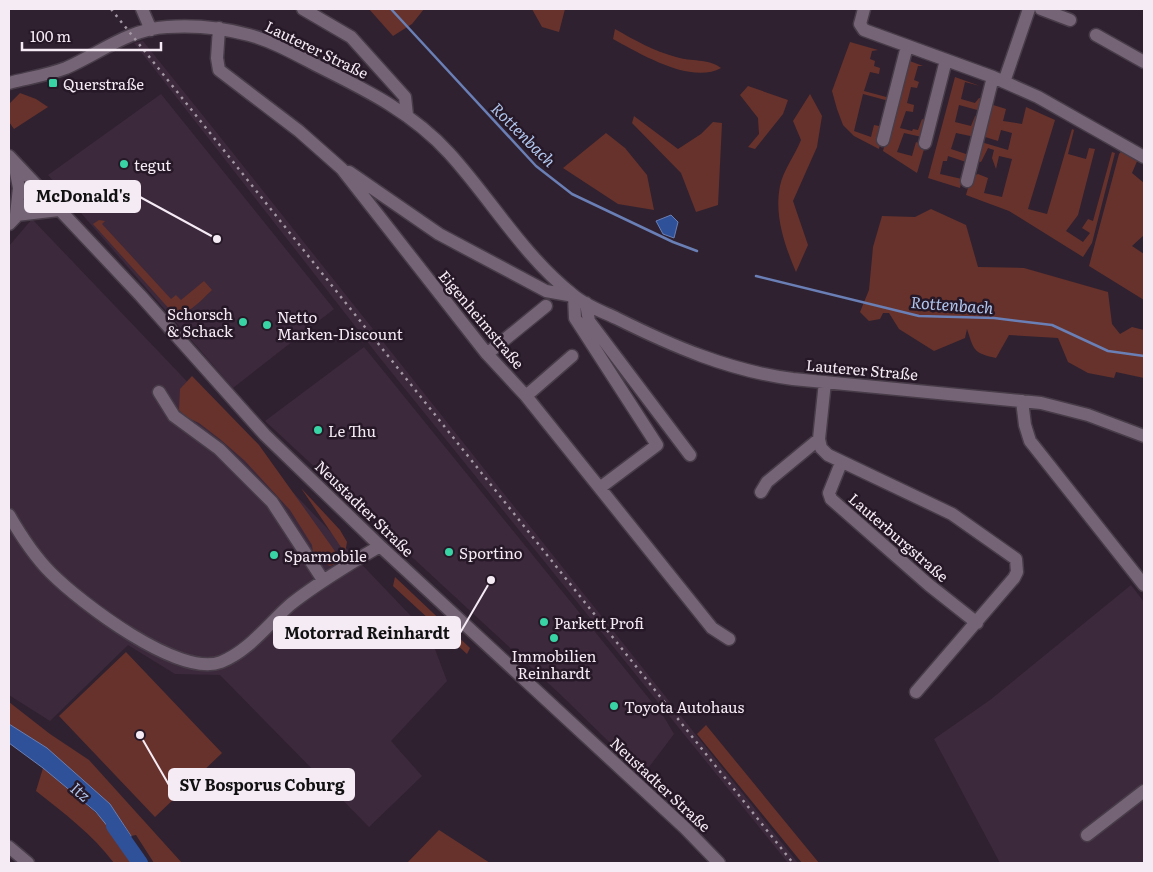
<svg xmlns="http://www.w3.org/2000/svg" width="1153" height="872" viewBox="0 0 1153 872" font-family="Literata,serif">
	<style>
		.built { fill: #3c293c }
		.green { fill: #67322b }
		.water { fill: #2e5199; stroke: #6a7fb5 }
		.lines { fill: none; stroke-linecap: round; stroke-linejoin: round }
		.stream { stroke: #6a7fb5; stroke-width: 2.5 }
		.river { stroke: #2e5199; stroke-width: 16 }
		.minor-casing { stroke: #483c49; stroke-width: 15 }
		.minor { stroke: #756475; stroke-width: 12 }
		.rail { stroke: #a398a4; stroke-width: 2.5; stroke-dasharray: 2.5 5; stroke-linecap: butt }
		.poi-dot { fill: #38d4a6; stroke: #261826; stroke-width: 2 }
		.labels { text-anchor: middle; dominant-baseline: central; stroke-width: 5; stroke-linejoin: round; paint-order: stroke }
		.street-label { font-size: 15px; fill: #f5ebf5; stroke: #261826 }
		.poi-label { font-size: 15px; fill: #f5ebf5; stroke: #261826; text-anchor: start }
		.water-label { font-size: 16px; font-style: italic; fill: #b1c7ef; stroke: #261826 }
		.leader { fill: none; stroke: #f5ebf5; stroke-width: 2 }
		.callout-dot { fill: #f5ebf5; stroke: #261826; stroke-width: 2 }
		.callout { fill: #f5ebf5; stroke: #f5ebf5; stroke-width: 2 }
		.callout-label { font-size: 16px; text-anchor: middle; font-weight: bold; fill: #111 }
	</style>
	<rect width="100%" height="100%" fill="#2f2130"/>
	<!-- built -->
	<path class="built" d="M143,41L217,133L798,863H788L380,358L134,43Z
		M161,94L334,309L233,388L48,175Z
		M32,219L430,636L447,681L391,741L422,776L369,827L220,675L175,674L128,645L50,721L9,695V246Z
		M364,347L664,717L674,734L643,775L562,696L265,421Z
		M1131,585L1144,602V863H1000L934,739L990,700Z"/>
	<!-- green -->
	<path class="green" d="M369,9H424L412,24L393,36Z
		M532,9H565L559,32L542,27Z
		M615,29C634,40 654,51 676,57C691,62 708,58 721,68C691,85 639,53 613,39Z
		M850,42L878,50L872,51L870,59L875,61L874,66L880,68L879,74L870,72L864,91L890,98L889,101L863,94L854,131L871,137L874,125L884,127L879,149L854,136L843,125L837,109L832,91Z
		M907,60L923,66H918L914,80L919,82L917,88L911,87L907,103L914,105L913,112L906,111L900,128L912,131L913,129L918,130L922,119L927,121L922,137L904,133L897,152L912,156L916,142L925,146L917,173L883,151Z
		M955,77L980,86L965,82L961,99L975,103L979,98L984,99L981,111L959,105L955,122L971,126L975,116L980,117L975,137L956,133L951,149L969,155L966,162L948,156L947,161H943L940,174L962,179L960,188L928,178Z
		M748,86L788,100L783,114L755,149L748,147L759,134L758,118L740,95Z
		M20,93L36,99L48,107L14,129L9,122V104Z
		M810,94L822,116L817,147L793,201L808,245L796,272C785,246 774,216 780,186C783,171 795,155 801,140L793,121Z
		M990,104L1006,109L1003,121L1022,124L1026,107L1055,120L1028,209L1047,214L1072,129L1074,130L1068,154L1086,159L1089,148L1095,149L1078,215L1066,231L1083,242L1090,233L1082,228L1088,219L1093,221L1112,152L1115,153L1092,243L1083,257L1009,211L966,195L971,177L978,174L988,178L984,193L1002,197L1012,159L999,156L996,169L992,158L994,150L988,148L981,162L976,161L981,142L1008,150L1012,133L1001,130L998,141L982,136Z
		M634,116L678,149L701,134L713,122L722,123L718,205L696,212L681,173L632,123Z
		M606,133L625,148L647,175L654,210L618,204L563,168Z
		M1122,150L1138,159L1132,173L1144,183V235L1132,246L1144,254V300L1089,266L1119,154Z
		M931,209L966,225L978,267L1024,268L1108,292L1112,324L1120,334L1132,327L1144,330V378L1116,372L1114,378L1088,373L1068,362L1058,338L1009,335L996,358C973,353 974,350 967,329L965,338L934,351L899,329L889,313H883L880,319L869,321L860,312L869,290L873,247L882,216L915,217Z
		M99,220L105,221L102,224L171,299L176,295L181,300L204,281L212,290C201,300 187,318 172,312L93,224Z
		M192,376L259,445L342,561L330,566L319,561L313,553L312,545L290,510L245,461L221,440L199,423L186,417L179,410L180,389Z
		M301,488L340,530L347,542L345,553Z
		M395,577L470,648L467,654L393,586Z
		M126,652L222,753L155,817L59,716Z
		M9,702L50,734L89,760L182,863H154L136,835L131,836L110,804L9,724Z
		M706,725L819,863H802L697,734Z
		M43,768L102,818L134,863H114C92,834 64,813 36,791Z
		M439,830L490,863H407Z"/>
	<!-- water -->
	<path class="water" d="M671,215L678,222L674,238L663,234L656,221Z
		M9,724L47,748L110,804L131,836L125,848L96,812L43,768L9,743Z"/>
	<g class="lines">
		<!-- stream -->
		<path class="stream" d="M391,9L536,166L572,194L673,242L697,251
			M756,276L919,316L994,318L1052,325L1108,351L1144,356"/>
		<!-- river -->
		<path class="river" d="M114,826L140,863"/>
		<defs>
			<path id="minor" d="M142,9L151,30
				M303,9L351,37L405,97L407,115
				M864,9L860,24L864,30L993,77L1038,97L1144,157
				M1041,9L1070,20
				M219,28L217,58L219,70L299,131L342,169L487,354L526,396L712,628L729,639
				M1096,35L1144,62
				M1004,82L1029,9
				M9,83C28,78 48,75 66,68C100,53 129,29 167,27C195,25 223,28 249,35C272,41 295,54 316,65C364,89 412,112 449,153C491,199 522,254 572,294C584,305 601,311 616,318C672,346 730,371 793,379L1041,403L1088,415L1144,436
				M883,140L907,46
				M925,143L946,60
				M9,156L140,295L265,435L380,546L685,828L719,863
				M14,162L19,188L16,215
				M349,172L439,234L546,291L574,296L575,318L657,445L601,487
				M967,181L993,77
				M16,215L59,210
				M9,224L41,191
				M586,303L589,321L690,455
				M487,354L546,306
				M159,392L174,416L219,449L272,502L323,580
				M526,396L572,356
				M1022,401L1025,425L1030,441L1144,585
				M819,439L821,448L828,455L952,514L1016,559L1017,572L1014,578L916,692
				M841,463L829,493L831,499L929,585L977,623
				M761,492L767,482L819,439L825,382
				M9,515C21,536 34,556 51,573C81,603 179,678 221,662C249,651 268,624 291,604C319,582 349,564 380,546
				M1087,835L1144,791
				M9,847L28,863"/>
		</defs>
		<!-- minor casing -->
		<use href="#minor" class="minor-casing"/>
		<!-- minor -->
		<use href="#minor" class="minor"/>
		<!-- rail -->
		<path class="rail" d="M111,9L793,863"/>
	</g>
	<!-- markers -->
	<g class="poi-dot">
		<rect x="48" y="78" width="10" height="10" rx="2.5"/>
		<circle cx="124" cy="164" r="5"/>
		<circle cx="243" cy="322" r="5"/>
		<circle cx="267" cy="325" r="5"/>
		<circle cx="318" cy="430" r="5"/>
		<circle cx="449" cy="552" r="5"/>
		<circle cx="274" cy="555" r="5"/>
		<circle cx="544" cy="622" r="5"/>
		<circle cx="554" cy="638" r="5"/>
		<circle cx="614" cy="706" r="5"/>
	</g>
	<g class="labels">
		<!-- street labels -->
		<g class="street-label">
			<text transform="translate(317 49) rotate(26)">Lauterer Straße</text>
			<text transform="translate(482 319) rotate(50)">Eigenheimstraße</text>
			<text transform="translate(862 369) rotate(5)">Lauterer Straße</text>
			<text transform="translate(365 508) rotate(44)">Neustadter Straße</text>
			<text transform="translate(899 537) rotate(41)">Lauterburgstraße</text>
			<text transform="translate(661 784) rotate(43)">Neustadter Straße</text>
		</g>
		<!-- poi labels -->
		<g class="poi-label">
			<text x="63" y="83">Querstraße</text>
			<text x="134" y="164">tegut</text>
			<text x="233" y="313" text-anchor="end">Schorsch<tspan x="233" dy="17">&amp; Schack</tspan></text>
			<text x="277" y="316">Netto<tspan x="277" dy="17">Marken-Discount</tspan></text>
			<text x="328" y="430">Le Thu</text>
			<text x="459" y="552">Sportino</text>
			<text x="284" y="555">Sparmobile</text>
			<text x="554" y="622">Parkett Profi</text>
			<text x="554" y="655" text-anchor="middle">Immobilien<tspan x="554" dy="17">Reinhardt</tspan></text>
			<text x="624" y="706">Toyota Autohaus</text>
		</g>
		<!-- water labels -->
		<g class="water-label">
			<text transform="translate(524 134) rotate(45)">Rottenbach</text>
			<text transform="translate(952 304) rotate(4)">Rottenbach</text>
			<text transform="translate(81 791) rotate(40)">Itz</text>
		</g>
	</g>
	<!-- callouts -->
	<path class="leader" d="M217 239L140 197M491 580L460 633M140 735L169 785"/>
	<g class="callout-dot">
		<circle cx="217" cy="239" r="5"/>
		<circle cx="491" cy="580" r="5"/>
		<circle cx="140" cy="735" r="5"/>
	</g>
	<g class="callout">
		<rect x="25" y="181" width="115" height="31" rx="5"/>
		<rect x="274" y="617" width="186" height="31" rx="5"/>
		<rect x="169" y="769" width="185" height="31" rx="5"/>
	</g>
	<g class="callout-label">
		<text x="83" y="202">McDonald's</text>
		<text x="367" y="639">Motorrad Reinhardt</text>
		<text x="262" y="791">SV Bosporus Coburg</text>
	</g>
	<!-- border -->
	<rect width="1153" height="872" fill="none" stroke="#f5ebf5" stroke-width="20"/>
	<!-- scale -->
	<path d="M22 42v8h139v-8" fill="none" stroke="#f5ebf5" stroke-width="2.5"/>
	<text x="30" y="42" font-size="15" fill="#f5ebf5" stroke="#261826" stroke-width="4" paint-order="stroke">100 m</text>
</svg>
